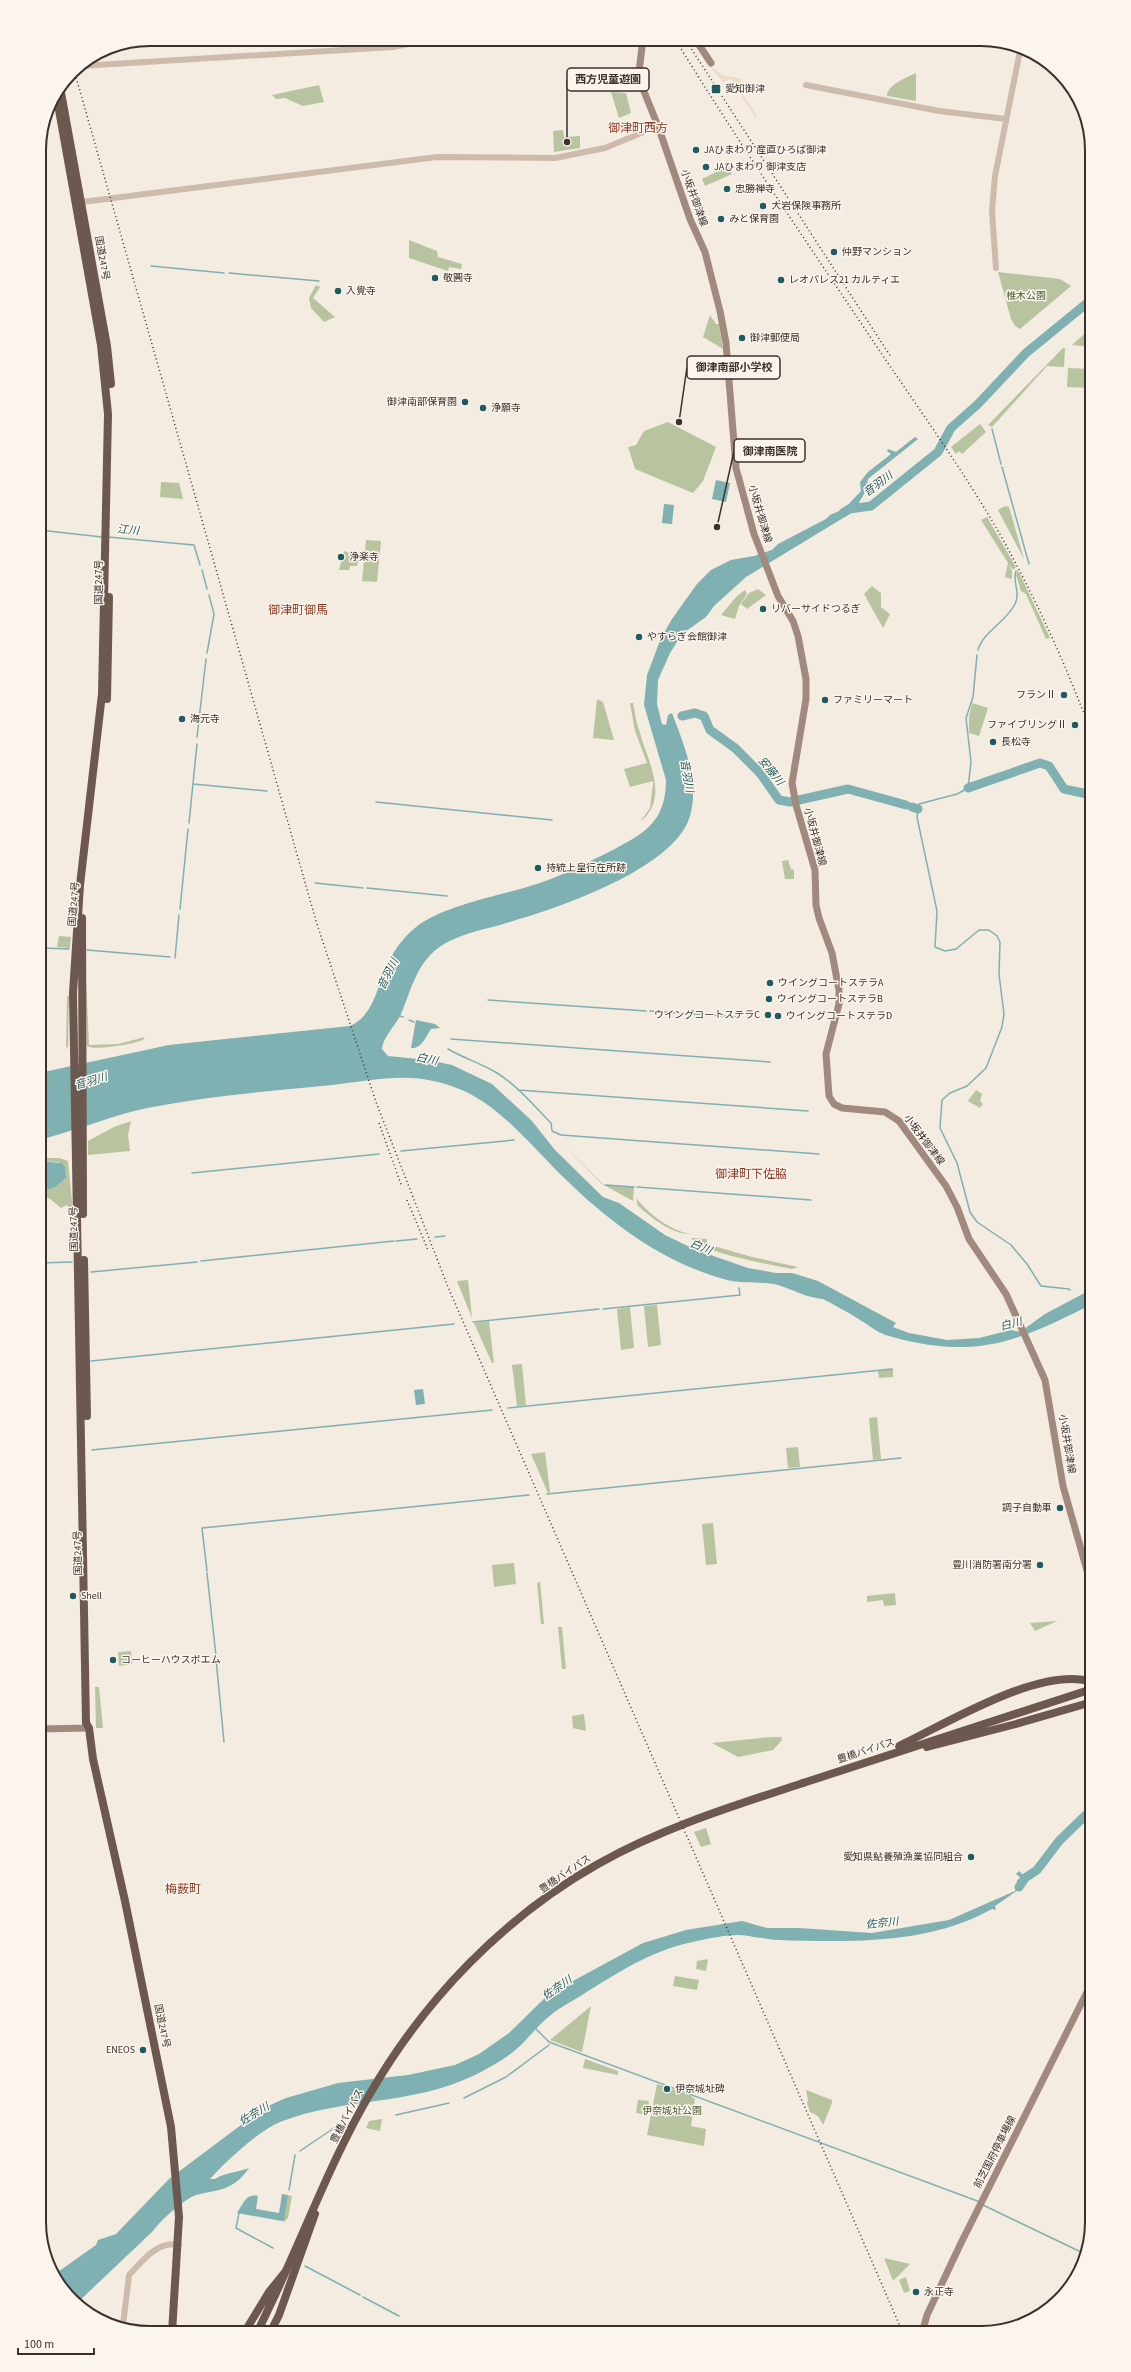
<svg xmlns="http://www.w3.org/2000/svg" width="1131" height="2372" viewBox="0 0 1131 2372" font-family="'Source Sans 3','Noto Sans JP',sans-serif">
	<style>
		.green { fill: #b8c4a0 }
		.plaza { fill: #ecdcc8 }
		.water { fill: #7fb0b2 }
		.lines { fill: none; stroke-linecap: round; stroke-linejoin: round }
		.stream { stroke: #7fb0b2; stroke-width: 1.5 }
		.river { stroke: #7fb0b2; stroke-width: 9 }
		.tertiary { stroke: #cdbbac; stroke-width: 6 }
		.secondary { stroke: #a18a7d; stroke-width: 7 }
		.trunk { stroke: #6c584f; stroke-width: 8 }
		.rail { stroke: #3b302b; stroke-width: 1.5; stroke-dasharray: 1 3; stroke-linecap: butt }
		.trunk-bridge { stroke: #6c584f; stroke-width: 8 }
		.poi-dot { fill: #1f5a5e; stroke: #fbf5ee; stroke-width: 1.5 }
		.labels { text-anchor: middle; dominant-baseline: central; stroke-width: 3; stroke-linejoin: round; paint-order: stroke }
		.poi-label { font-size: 10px; fill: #3b302b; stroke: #fbf5ee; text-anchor: start }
		.street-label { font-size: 10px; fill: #3b302b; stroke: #fbf5ee }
		.park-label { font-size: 10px; fill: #4a5a2e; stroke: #fbf5ee }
		.water-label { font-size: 11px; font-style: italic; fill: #1f5a5e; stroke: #fbf5ee }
		.quarter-label { font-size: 12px; fill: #8c3b22; stroke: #fbf5ee }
		.rim { fill: none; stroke: #3b302b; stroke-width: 2 }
		.leader { fill: none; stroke: #3b302b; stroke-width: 1.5 }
		.callout-dot { fill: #3b302b; stroke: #fbf5ee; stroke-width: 1.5 }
		.callout { fill: #fbf5ee; stroke: #3b302b; stroke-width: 1.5 }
		.callout-label { font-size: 11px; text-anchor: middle; font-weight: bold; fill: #3b302b }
	</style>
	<rect width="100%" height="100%" fill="#f4ebe1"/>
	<!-- green -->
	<path class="green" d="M916,73V101L887,96C887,85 907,77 916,73Z
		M319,85L324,102L303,106L285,98L276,99L272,95Z
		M611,92L626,93L631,113L619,118Z
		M563,130L564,137L580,136V148L554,152L553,131Z
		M728,166L732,174L705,186L702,179Z
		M409,240L437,251L438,257L462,264L461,269L449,267L448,271L409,258Z
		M998,272L1060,279L1071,286L1020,329L1015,326L1011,319Z
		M316,285L320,287L313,298L335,317L324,322L311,308L309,298Z
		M710,315L716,324H719L723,349L703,337Z
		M1092,327V347L1072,345L1073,344Z
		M1063,348H1065L1064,367L1047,366L992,427L988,425Z
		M1068,368L1091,369L1089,388L1067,387Z
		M668,422L716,447L703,481L693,493L635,469L628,447L636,445L644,431Z
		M980,424L986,432L962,454L959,451L956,454L951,447Z
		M161,482L179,483L183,499L160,497Z
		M1005,506L1009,507L1024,559L998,510Z
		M987,517L1016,567L1013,570L1008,564L1012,571V579L1005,577L1008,563L981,520Z
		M366,540L381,541L377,582L362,581Z
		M344,551L359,556L357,566H350L349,570H339Z
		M1018,570L1050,638L1046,639L1026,594L1021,591L1016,575Z
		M872,586L881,593V607L890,614L883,628L864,594Z
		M758,589L766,595L747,609L741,604L749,593Z
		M745,590L747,594L739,606L735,619L721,615L736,597Z
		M597,699L603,702L614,740L593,738Z
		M630,703H633C635,713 636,723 640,733C648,762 670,798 640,822L650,808L653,784V781L630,787L624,769L647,763L650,771L635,731Z
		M972,703L988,708L979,736L969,733V717Z
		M788,860L791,869L794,870V879H785L782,861Z
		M59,936L71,937L70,948L57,947Z
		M85,956L89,1045L118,1044L145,1037L143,1040C134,1044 94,1051 87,1046Z
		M67,996H69L68,1049L66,1046Z
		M976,1090L982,1094L980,1101L983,1104L980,1108L968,1101Z
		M131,1121L128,1135L130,1151L88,1155V1141L114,1127Z
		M560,1142L604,1185L634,1187L633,1201L602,1184Z
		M39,1158H59L68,1161L73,1212L67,1205L61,1208L50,1199L39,1194L43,1189L54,1188L66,1178L59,1162L39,1161Z
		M636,1198C649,1214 669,1230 690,1234C671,1234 652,1218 638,1206Z
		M691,1238L707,1239V1244L752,1257L798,1267L792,1269C772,1265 702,1253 691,1238Z
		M468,1280L472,1318L457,1281Z
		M657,1305L661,1345L648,1347L644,1306Z
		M630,1307L634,1348L621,1350L617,1309Z
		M489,1321L494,1363H492L474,1323Z
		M522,1364L526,1405L517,1406L512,1365Z
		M893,1369V1377L879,1378L878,1371Z
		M877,1417L881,1459L873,1460L869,1418Z
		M798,1447L800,1467L788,1468L786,1448Z
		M545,1452L550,1492L548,1493L531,1454Z
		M713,1523L717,1564L706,1565L702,1524Z
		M514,1563L516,1584L494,1587L492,1565Z
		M540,1582L544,1624H541L537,1583Z
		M895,1593L896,1605L884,1606L883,1600L867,1602V1596Z
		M1057,1621L1035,1631L1030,1623Z
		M558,1627H562L566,1669H562Z
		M131,1651L132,1664L119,1666L118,1652Z
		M95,1687H99L103,1728H96Z
		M584,1714L586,1731L573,1728L572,1716Z
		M772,1737H781L782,1740L773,1750L738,1757L712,1743Z
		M706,1828L711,1844L701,1847L694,1832Z
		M708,1959L706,1971L696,1969L697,1961Z
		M675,1976L699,1980L697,1990L673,1986Z
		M591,2006L582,2052L550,2040Z
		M585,2059L618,2071V2075L583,2068Z
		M657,2084L690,2095L695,2099L691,2126L706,2129L704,2146L647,2135Z
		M806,2090L832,2100V2103L823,2125L818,2116L810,2112L807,2103L808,2100Z
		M638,2100L649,2101L647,2115L636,2113Z
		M382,2119L380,2131L366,2128L369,2121Z
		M288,2195L292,2196L288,2218L284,2222L282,2221Z
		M884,2258L910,2264L893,2281Z
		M906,2277L910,2291L904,2293L899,2280Z"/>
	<!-- plaza -->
	<path class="plaza" d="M710,66L722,75L742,79L738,87L757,116L755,117L731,79L723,82Z"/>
	<!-- water -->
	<path class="water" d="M915,437L918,439L868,479L866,491L853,512L746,577L714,606L706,617L682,634L670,653L658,680L657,704L662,724L666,725L668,715L672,713C684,745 701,784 689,819C671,869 561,907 513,921C489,929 457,933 437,949C416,965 411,991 401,1014C396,1025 383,1037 382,1049L388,1056L428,1060L452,1065L492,1084L532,1121L555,1150L603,1197L619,1203L665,1235L696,1250L748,1268L776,1273H792L818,1281L896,1323L893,1327L909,1333L947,1340L979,1338L1011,1330L1020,1332L1045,1314L1092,1289V1304C1016,1343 974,1360 889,1336C879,1334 869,1325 860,1320C848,1312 836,1306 823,1299C807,1298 794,1290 778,1285C761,1281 744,1284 727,1280C661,1262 609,1222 561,1175C532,1146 498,1104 459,1089C412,1070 379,1080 332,1085C270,1091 208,1096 147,1108C110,1116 75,1131 39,1140V1073L169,1045L350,1026C375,1015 377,985 388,963C395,948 406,934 420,924C451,903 504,895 540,883C564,875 586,863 609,852C643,834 666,823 666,780L644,705L647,675L661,638L672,619L697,584L711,570L731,560L754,556L772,550L778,544L826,519L830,515L844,509L861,491L860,482L868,472L891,454L887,451L888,449L896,452Z
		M716,480L730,483L726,502L712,499Z
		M664,504L674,505L672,524L662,523Z
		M416,1020L435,1024L440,1028L431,1029C426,1036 422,1049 411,1048Z
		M39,1161L62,1163L65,1167L66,1178L54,1188L39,1191Z
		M423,1389L425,1404L416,1405L414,1390Z
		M1019,1871L1027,1879L1024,1883L1025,1885L995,1906L996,1910L992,1909C927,1945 850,1942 778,1940C765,1939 752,1936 739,1935C726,1935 710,1938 697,1941C655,1949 624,1969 588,1991C577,1999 563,2005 552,2014C540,2023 532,2034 522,2044C509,2057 491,2067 475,2075C411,2106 344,2097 280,2122C260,2130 225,2162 210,2179H215C226,2172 237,2173 249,2168C233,2191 220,2189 196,2195C184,2199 160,2221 153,2231L77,2303L55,2274L96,2245L98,2240L116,2234L169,2179L257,2113V2110L261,2112L268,2106L286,2098L338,2083L408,2075L455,2065L479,2054L509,2033L549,1994L643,1943L686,1930L742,1921L767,1928H799L872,1933L949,1920L1015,1891L1019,1885L1017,1880L1021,1878L1016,1874Z
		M282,2194L288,2195L284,2220L282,2221L237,2213C243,2204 246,2193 258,2196L256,2209L279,2213Z"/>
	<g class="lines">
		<!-- stream -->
		<path class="stream" d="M151,266L224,273
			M229,273L319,281
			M992,429L1001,464
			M1002,467L1029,564
			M39,530L102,537
			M108,537L194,545L200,565
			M202,570L207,589
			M978,650C983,632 1006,622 1015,604C1021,592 1012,582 1016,571
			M207,653L214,614L209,595
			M977,655L973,697L966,718L971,762L968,788L957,794L919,804L917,817L937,911L935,947L945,951L956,949L979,930H989L997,936L1000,942L999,974L1004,1014L1002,1027L986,1068L967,1086L950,1093L942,1100L940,1128L957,1163L970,1212L977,1222L1011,1245L1027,1264L1041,1286L1069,1289L1070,1290
			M197,737L206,659
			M193,784L267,791
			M376,802L552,820
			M189,823L197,744
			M315,883L363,888
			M367,888L447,896
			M180,909L188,829
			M87,950L170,957
			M39,958L43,948L69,949
			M175,958L179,915
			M488,1000L646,1011
			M650,1011L739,1017
			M400,1016L403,1017
			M409,1020L414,1022
			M451,1039L770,1062
			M448,1049C463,1058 481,1063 497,1073C518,1086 534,1106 551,1123L552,1131L561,1135L819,1154
			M518,1090L808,1111
			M401,1151L514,1140
			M192,1173L379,1154
			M605,1185L634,1187
			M637,1187L811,1200
			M435,1237L445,1236
			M396,1241L417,1239
			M201,1261L394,1241
			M39,1263L72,1262
			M91,1272L197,1262
			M603,1309L740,1295L739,1288
			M473,1322L599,1309
			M91,1361L454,1324
			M508,1408L892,1369
			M92,1450L492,1410
			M547,1494L901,1458
			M207,1571L202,1528L529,1495
			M207,1573L216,1656
			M216,1659L224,1742
			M534,2027L549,2042L980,2202
			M464,2098L506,2077L549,2045
			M396,2115L449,2103
			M340,2126L347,2125
			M300,2151L334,2128
			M289,2190L295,2155
			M983,2205L1083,2253
			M239,2213L236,2228L273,2248
			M305,2266L360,2295
			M363,2297L399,2316"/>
		<!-- river -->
		<path class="river" d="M843,513L849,509L871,506L938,452L951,428L978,404L1026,353L1092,299
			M682,716L695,713L704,716L710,730L735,748L760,773L779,800L790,802L848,789L906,805
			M968,788L1040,763L1049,766L1064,789L1092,795
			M912,807L918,809
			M1019,1887L1025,1878L1037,1870L1059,1841L1092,1809"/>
		<!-- tertiary -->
		<path class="tertiary" d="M80,66L393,47L433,39
			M806,85L939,111L1006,119
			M82,202L437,157L555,158L605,148L658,126
			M996,268L992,211L995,176L1020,51
			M123,2325L129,2275C142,2261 158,2240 179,2245"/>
		<!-- secondary -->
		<path class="secondary" d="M643,39L639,72L641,84L658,126L690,219L705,252L720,311L726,343L736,468L754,534L778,596L793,621L798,636L806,679V699L792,783L796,805L815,870L816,905L819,918L832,953L839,990V1004L826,1054L829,1096L834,1104L842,1108L885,1112L899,1121L946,1186L957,1207L969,1239L1006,1294L1045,1380L1063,1486L1092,1588
			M695,39L711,63
			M39,1729L89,1728
			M922,2333L927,2315L961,2243L1092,1982"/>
		<!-- trunk -->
		<path class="trunk" d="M60,87L107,346L111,384
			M56,93L101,345L108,414L102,694L80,885L73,993L86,1723L89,1728L93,1759L125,1901L171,2127L179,2217L172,2333
			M107,699L109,597
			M82,918L83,1214
			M84,1260L87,1416
			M899,1746C946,1724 1041,1665 1092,1682
			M927,1747L1016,1724L1092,1702
			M803,1783L1092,1689
			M244,2333L269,2292L286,2271
			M257,2333L275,2295
			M270,2333L279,2315L315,2214"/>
		<!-- rail -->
		<path class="rail" d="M675,39C740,145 810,247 879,350C921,412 965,473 1002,538C1037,601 1067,667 1092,735
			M685,39L891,357
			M74,70L316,921L376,1102L448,1287L903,2333
			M379,1123L402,1187
			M407,1200L428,1250"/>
		<!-- trunk-bridge -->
		<path class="trunk-bridge" d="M275,2295C307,2227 333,2156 371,2092C425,1999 504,1917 598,1864C662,1828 733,1806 803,1783"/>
	</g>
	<!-- markers -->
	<g class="poi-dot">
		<rect x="711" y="84" width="10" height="10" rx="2"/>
		<circle cx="696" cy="150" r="4"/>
		<circle cx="706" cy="167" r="4"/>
		<circle cx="727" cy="189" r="4"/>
		<circle cx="763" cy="206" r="4"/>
		<circle cx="721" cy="219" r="4"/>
		<circle cx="834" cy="252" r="4"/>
		<circle cx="435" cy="278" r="4"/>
		<circle cx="781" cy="280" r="4"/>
		<circle cx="338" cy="291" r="4"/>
		<circle cx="742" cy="338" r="4"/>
		<circle cx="465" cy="402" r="4"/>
		<circle cx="483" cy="408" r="4"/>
		<circle cx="341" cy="557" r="4"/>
		<circle cx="763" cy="609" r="4"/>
		<circle cx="639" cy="637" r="4"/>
		<circle cx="1064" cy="695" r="4"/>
		<circle cx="825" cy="700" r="4"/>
		<circle cx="182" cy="719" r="4"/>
		<circle cx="1075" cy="725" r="4"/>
		<circle cx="993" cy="742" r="4"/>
		<circle cx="538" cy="868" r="4"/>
		<circle cx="770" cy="983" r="4"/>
		<circle cx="769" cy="999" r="4"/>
		<circle cx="768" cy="1015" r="4"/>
		<circle cx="778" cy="1016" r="4"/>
		<circle cx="1060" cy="1508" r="4"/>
		<circle cx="1040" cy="1565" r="4"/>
		<circle cx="73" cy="1596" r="4"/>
		<circle cx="113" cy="1660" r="4"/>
		<circle cx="971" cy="1857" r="4"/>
		<circle cx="143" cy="2050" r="4"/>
		<circle cx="667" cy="2089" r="4"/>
		<circle cx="916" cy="2292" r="4"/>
	</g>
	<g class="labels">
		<!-- poi labels -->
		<g class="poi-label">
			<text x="725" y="89">愛知御津</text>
			<text x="704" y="150">JAひまわり 産直ひろば御津</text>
			<text x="714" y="167">JAひまわり 御津支店</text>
			<text x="735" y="189">忠勝禅寺</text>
			<text x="771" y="206">大岩保険事務所</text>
			<text x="729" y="219">みと保育園</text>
			<text x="842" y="252">仲野マンション</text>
			<text x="443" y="278">敬圓寺</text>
			<text x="789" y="280">レオパレス21 カルティエ</text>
			<text x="346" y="291">入覺寺</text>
			<text x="750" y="338">御津郵便局</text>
			<text x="457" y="402" text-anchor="end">御津南部保育園</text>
			<text x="491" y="408">浄願寺</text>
			<text x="349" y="557">浄楽寺</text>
			<text x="771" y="609">リバーサイドつるぎ</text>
			<text x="647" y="637">やすらぎ会館御津</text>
			<text x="1056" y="695" text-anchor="end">フランⅡ</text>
			<text x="833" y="700">ファミリーマート</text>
			<text x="190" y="719">海元寺</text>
			<text x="1067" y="725" text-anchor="end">ファイブリングⅡ</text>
			<text x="1001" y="742">長松寺</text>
			<text x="546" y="868">持統上皇行在所跡</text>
			<text x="778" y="983">ウイングコートステラA</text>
			<text x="777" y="999">ウイングコートステラB</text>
			<text x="760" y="1015" text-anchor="end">ウイングコートステラC</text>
			<text x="786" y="1016">ウイングコートステラD</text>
			<text x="1052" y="1508" text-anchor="end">調子自動車</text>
			<text x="1032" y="1565" text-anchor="end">豊川消防署南分署</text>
			<text x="81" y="1596">Shell</text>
			<text x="121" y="1660">コーヒーハウスポエム</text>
			<text x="963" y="1857" text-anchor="end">愛知県鮎養殖漁業協同組合</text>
			<text x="135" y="2050" text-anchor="end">ENEOS</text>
			<text x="675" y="2089">伊奈城址碑</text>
			<text x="924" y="2292">永正寺</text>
		</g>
		<!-- street labels -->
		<g class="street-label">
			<text transform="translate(694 198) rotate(70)">小坂井御津線</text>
			<text transform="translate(102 258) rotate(80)">国道247号</text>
			<text transform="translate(760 514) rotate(74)">小坂井御津線</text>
			<text transform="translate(99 582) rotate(-90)">国道247号</text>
			<text transform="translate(815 837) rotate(75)">小坂井御津線</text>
			<text transform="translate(74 904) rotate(-85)">国道247号</text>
			<text transform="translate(924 1140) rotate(53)">小坂井御津線</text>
			<text transform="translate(74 1229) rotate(-91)">国道247号</text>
			<text transform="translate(1067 1444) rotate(81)">小坂井御津線</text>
			<text transform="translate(78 1553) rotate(-91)">国道247号</text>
			<text transform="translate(866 1751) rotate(-18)">豊橋バイパス</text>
			<text transform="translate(565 1874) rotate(-34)">豊橋バイパス</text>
			<text transform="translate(162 2026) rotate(78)">国道247号</text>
			<text transform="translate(347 2116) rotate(-63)">豊橋バイパス</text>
			<text transform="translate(995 2152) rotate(-63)">前芝国府停車場線</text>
		</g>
		<!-- park labels -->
		<g class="park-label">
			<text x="1026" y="296">椎木公園</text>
			<text x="672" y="2111">伊奈城址公園</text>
		</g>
		<!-- water labels -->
		<g class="water-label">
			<text transform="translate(878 484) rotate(-37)">音羽川</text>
			<text transform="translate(128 530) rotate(5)">江川</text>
			<text transform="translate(771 771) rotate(51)">安藤川</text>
			<text transform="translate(687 776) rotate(80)">音羽川</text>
			<text transform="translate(388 974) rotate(-63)">音羽川</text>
			<text transform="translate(427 1059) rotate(12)">白川</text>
			<text transform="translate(91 1081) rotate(-16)">音羽川</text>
			<text transform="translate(701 1247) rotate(23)">白川</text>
			<text transform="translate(1011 1324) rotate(-15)">白川</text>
			<text transform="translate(882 1923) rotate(-6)">佐奈川</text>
			<text transform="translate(557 1988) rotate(-34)">佐奈川</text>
			<text transform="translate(254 2114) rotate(-31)">佐奈川</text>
		</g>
		<!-- quarter labels -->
		<g class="quarter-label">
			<text x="638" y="128">御津町西方</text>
			<text x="298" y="610">御津町御馬</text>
			<text x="751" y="1174">御津町下佐脇</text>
			<text x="183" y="1889">梅薮町</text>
		</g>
	</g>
	<!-- crop -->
	<path d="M0 0H1131V2372H0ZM150 46H981A104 104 0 0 1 1085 150V2222A104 104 0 0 1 981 2326H150A104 104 0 0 1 46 2222V150A104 104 0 0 1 150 46Z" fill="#fbf5ee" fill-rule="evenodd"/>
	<path class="rim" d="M150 46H981A104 104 0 0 1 1085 150V2222A104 104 0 0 1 981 2326H150A104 104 0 0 1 46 2222V150A104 104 0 0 1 150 46Z"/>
	<!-- callouts -->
	<path class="leader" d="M567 142L567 80M679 422L687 367M717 527L734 451"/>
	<g class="callout-dot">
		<circle cx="567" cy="142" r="4"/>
		<circle cx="679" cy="422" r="4"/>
		<circle cx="717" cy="527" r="4"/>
	</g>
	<g class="callout">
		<rect x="567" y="68" width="82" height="23" rx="4"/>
		<rect x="687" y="356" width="93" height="23" rx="4"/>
		<rect x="734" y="439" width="71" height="23" rx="4"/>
	</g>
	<g class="callout-label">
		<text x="608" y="83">西方児童遊園</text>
		<text x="734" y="371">御津南部小学校</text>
		<text x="770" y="455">御津南医院</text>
	</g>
	<!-- scale -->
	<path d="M18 2348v6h76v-6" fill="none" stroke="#3b302b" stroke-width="2"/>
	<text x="24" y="2348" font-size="12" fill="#3b302b" stroke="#fbf5ee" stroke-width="3" paint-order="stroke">100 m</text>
</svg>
